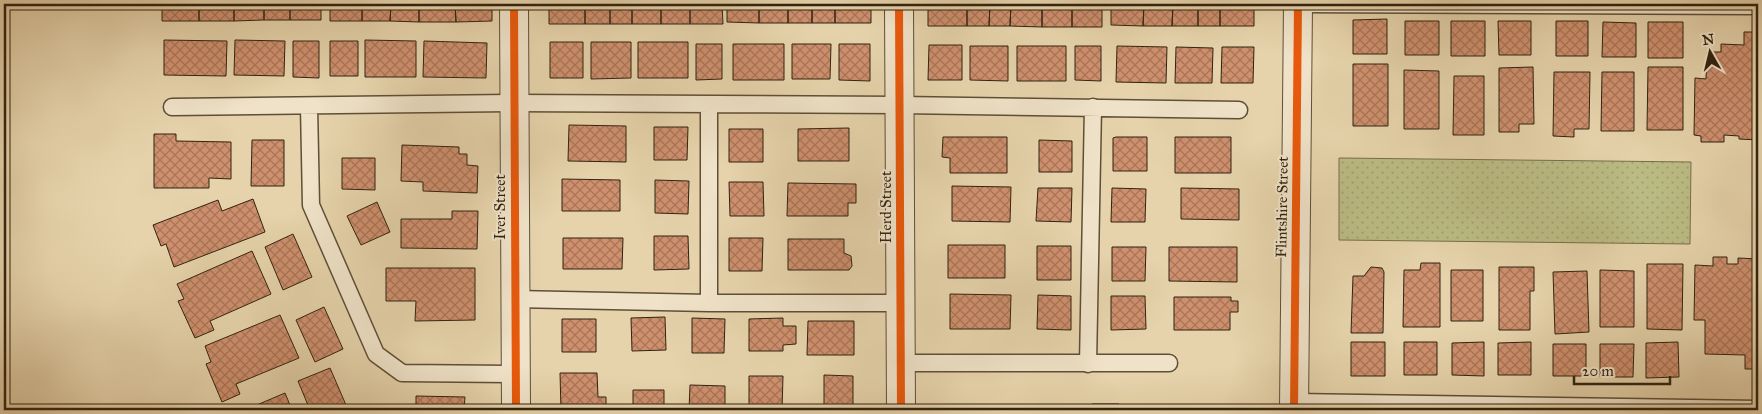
<svg xmlns="http://www.w3.org/2000/svg" width="1762" height="414" viewBox="0 0 1762 414" font-family="'IM FELL Great Primer',serif">
	<style>
		.grass { fill: url(#grass-dots); stroke: #766f4a }
		.building { fill: url(#building-cross-hatch); stroke: #312310 }
		.lines { fill: none; stroke-linecap: round; stroke-linejoin: round }
		.lane-casing { stroke: #5e4f37; stroke-width: 19 }
		.street-casing { stroke: #5e4f37; stroke-width: 30 }
		.lane { stroke: #efe2c8; stroke-width: 16 }
		.street { stroke: #efe2c8; stroke-width: 28 }
		.cycleway-casing { stroke: #efe2c8; stroke-width: 11 }
		.cycleway { stroke: #e8590c; stroke-width: 8 }
		.labels { text-anchor: middle; dominant-baseline: central; stroke-width: 4; stroke-linejoin: round; paint-order: stroke }
		.street-label { font-size: 15px; fill: #312310; stroke: #efe2c8 }
	</style>
	<defs>
		<pattern id="grass-dots" width="8" height="8" patternUnits="userSpaceOnUse" patternTransform="scale(1.25)"><rect width="8" height="8" fill="#bbbb84"/><path d="M2 2h.1M6 6h.1" fill="none" stroke="#a1a071" stroke-width="1.8" stroke-linecap="round"/></pattern>
		<pattern id="building-cross-hatch" width="8" height="8" patternUnits="userSpaceOnUse" patternTransform="scale(1.25)"><rect width="8" height="8" fill="#cf906e"/><path d="M0 0l8 8M0 8l8-8" fill="none" stroke="#a97559"/></pattern>
	</defs>
	<rect width="100%" height="100%" fill="#e6d3ab"/>
	<filter id="stains"><feTurbulence type="fractalNoise" baseFrequency=".004" numOctaves="4"/><feColorMatrix values="0 0 0 0 .2 0 0 0 0 .09 0 0 0 0 .02 0 0 0 .5 -.17"/></filter>
	<radialGradient id="worn" r=".72"><stop offset=".6" stop-color="#630" stop-opacity="0"/><stop offset="1" stop-color="#630" stop-opacity=".3"/></radialGradient>
	<!-- grass -->
	<path class="grass" d="M1339,158L1691,162L1690,244L1339,240Z"/>
	<!-- building -->
	<path class="building" d="M162,4H199V21H162Z
		M199,4H234V21H199Z
		M234,4H264V20L234,21Z
		M264,4H290V20H264Z
		M290,4H321V20H290Z
		M330,4H362V21H330Z
		M362,4H391L390,21H362Z
		M391,4H419V22L390,21Z
		M419,4H455L456,22H419Z
		M455,4H492V21L456,22Z
		M549,4H585V24H549Z
		M585,4H610V24H585Z
		M610,4H632V24H610Z
		M632,4H661V24H632Z
		M661,4H690V24H661Z
		M690,4H722L723,24H690Z
		M727,4H759V23L727,22Z
		M759,4H788V23H759Z
		M788,4H812V23H788Z
		M812,4H835V23H812Z
		M835,4H871V23H835Z
		M928,4H967V26H928Z
		M967,4H990L989,26H967Z
		M990,4H1011L1010,26H989Z
		M1011,4H1042V27L1010,26Z
		M1042,4H1072V27H1042Z
		M1072,4H1102V27H1072Z
		M1111,4H1144L1143,26L1111,25Z
		M1144,4H1173L1172,26H1143Z
		M1173,4H1198V26H1172Z
		M1198,4H1220V26H1198Z
		M1220,4H1254V26H1220Z
		M1387,19V54H1353V20Z
		M1405,21H1439V55H1405Z
		M1451,21H1485V56H1451Z
		M1498,21H1531V55H1499Z
		M1556,21H1588V56H1556Z
		M1603,22L1636,23V57H1602Z
		M1648,22H1683V58H1648Z
		M1744,32H1758V140L1739,139V136L1724,135V142H1701V136L1694,135L1695,78L1706,79L1707,52H1721V44L1744,45Z
		M164,40L227,41L226,76L164,75Z
		M235,40L285,41L284,76L234,75Z
		M365,40L416,41V77H365Z
		M293,41H319V78L293,77Z
		M330,41H358V76H330Z
		M424,41L487,43L486,78L423,77Z
		M550,42H583V78H550Z
		M591,42H631V78L591,79Z
		M638,42H688V78H638Z
		M696,44H722V79L696,80Z
		M733,44H784V80H733Z
		M792,44H831L830,79H792Z
		M839,44H870V81L839,80Z
		M929,45H962V80H928Z
		M970,46H1008V81L970,80Z
		M1017,46H1066V81H1017Z
		M1075,46H1101V81L1075,80Z
		M1117,46L1167,47L1166,83L1116,82Z
		M1176,47L1213,48L1212,83H1175Z
		M1222,47H1254L1253,83H1221Z
		M1353,64H1388V126H1353Z
		M1533,67L1534,124H1519V132H1499V68Z
		M1648,67H1683V130H1647Z
		M1404,70L1439,71V129H1404Z
		M1554,72H1590L1589,129H1574V137L1553,136Z
		M1602,72H1634V131H1601Z
		M1454,76H1484V135H1453Z
		M569,125L626,126V162L568,161Z
		M654,127H688L687,160H654Z
		M849,128V161H798V129Z
		M729,129H763V162H729Z
		M154,134H176V141L231,142V179L209,178V188H154Z
		M943,137H1007V173H950V158L942,157Z
		M1116,137H1147V171H1113V138Z
		M1175,137H1231V173H1175Z
		M252,140H284V186H251Z
		M1039,140L1072,141V172H1039Z
		M402,145L459,147V154H467V165L478,166L477,193L423,191V182L401,181Z
		M342,158H375V190L342,189Z
		M562,179L620,180V211H562Z
		M655,180L689,181L688,214L655,213Z
		M729,182H763L764,216H730Z
		M788,183L856,184V203H848V216H787Z
		M952,186L1011,187L1010,222L952,221Z
		M1038,188H1072L1071,222L1036,221Z
		M1112,188L1146,189L1145,222H1111Z
		M1181,188L1239,189V220L1181,219Z
		M253,199L265,232L174,267L166,244L161,246L153,225L218,200L222,211Z
		M377,202L390,232L361,245L347,216Z
		M452,211H478L477,249L401,248V219H452Z
		M293,234L312,277L283,290L265,247Z
		M654,236H688L689,269L654,270Z
		M563,238H623L622,269H563Z
		M729,238H763L762,271H729Z
		M788,239H844V253L851,256L852,266L849,270H788Z
		M948,245H1005V278H948Z
		M1037,246H1071V280H1037Z
		M1112,247H1146L1145,281H1112Z
		M1169,247H1237V282L1169,281Z
		M252,251L271,294L210,321L214,330L195,338L178,301L184,299L177,284Z
		M1713,257H1727V264H1738V258L1758,259V369H1745V355L1705,354V320H1694L1695,265L1713,266Z
		M1421,263H1440V327H1403L1404,270H1420Z
		M1647,264H1683L1682,330L1647,329Z
		M1371,267L1382,268L1384,272L1383,333H1351L1353,276H1364Z
		M1499,267H1534V291H1530V330H1499Z
		M386,268H475V320L415,321L416,301H386Z
		M1451,270H1483V321H1451Z
		M1600,270L1634,271V327H1600Z
		M1587,271L1589,332L1555,334L1553,272Z
		M950,294L1011,295L1010,329H950Z
		M1038,295L1071,296V330L1037,329Z
		M1111,296H1145L1146,329L1111,330Z
		M1174,297H1231V301H1238V312H1230V330H1174Z
		M324,307L343,349L315,362L296,320Z
		M280,315L299,358L236,384L240,394L222,402L206,364L211,362L205,346Z
		M665,317L666,350L632,351L631,318Z
		M692,318L725,319L724,353H692Z
		M783,318V326H796V344L783,345V351H749V319Z
		M562,319H596V352H562Z
		M808,321H854V355H807Z
		M1351,342H1385V376H1351Z
		M1404,342H1437V375H1404Z
		M1484,342V376L1452,375V343Z
		M1531,342V375H1498V343Z
		M1678,342L1679,377L1646,378V343Z
		M1553,344H1586V376H1553Z
		M1600,344H1634L1633,377H1600Z
		M330,368L346,405L334,410H310L298,381Z
		M560,373H597L598,397H606V410H561Z
		M824,375L853,376V410H824Z
		M749,376H783L782,410H749Z
		M690,385L725,386V410H689Z
		M633,390H664V410H633Z
		M285,393L292,410H245Z
		M416,396L465,397L464,410H416Z
		M1092,404H1119V410H1092Z
		M1198,406L1225,407V410H1197Z
		M940,407L980,408V410H940Z"/>
	<g class="lines">
		<defs>
			<path id="lane" d="M1298,4L1758,6
				M709,105V303
				M309,106L311,205L376,354L402,373L515,374
				M172,107L513,103L900,105L1239,110
				M514,299L709,303H899
				M901,363H1169
				M1088,364L1093,107
				M1294,402L1758,409"/>
			<path id="street" d="M514,4L516,410
				M899,4L901,410
				M1294,410L1298,4"/>
		</defs>
		<!-- lane casing -->
		<use href="#lane" class="lane-casing"/>
		<!-- street casing -->
		<use href="#street" class="street-casing"/>
		<!-- lane -->
		<use href="#lane" class="lane"/>
		<!-- street -->
		<use href="#street" class="street"/>
		<defs>
			<path id="cycleway" d="M514,4L516,410
				M899,4L901,410
				M1294,410L1298,4"/>
		</defs>
		<!-- cycleway casing -->
		<use href="#cycleway" class="cycleway-casing"/>
		<!-- cycleway -->
		<use href="#cycleway" class="cycleway"/>
	</g>
	<g class="labels">
		<!-- street labels -->
		<g class="street-label">
			<text transform="translate(500 207) rotate(-90)">Iver Street</text>
			<text transform="translate(886 207) rotate(-90)">Herd Street</text>
			<text transform="translate(1282 207) rotate(-89)">Flintshire Street</text>
		</g>
	</g>
	<!-- margin -->
	<rect width="1762" height="414" fill="none" stroke="#e6d3ab" stroke-width="20"/>
	<rect x="5" y="5" width="1752" height="404" fill="none" stroke="#312310" stroke-width="2.5"/>
	<rect x="10" y="10" width="1742" height="394" fill="none" stroke="#312310"/>
	<!-- north arrow -->
	<g transform="translate(1710 52) rotate(352)" stroke="#efe2c8" stroke-width="4" paint-order="stroke">
	<path d="M0-4L9 19L0 12L-9 19Z" fill="#312310"/>
	<text y="-8" font-size="14" font-weight="bold" text-anchor="middle" fill="#312310">N</text>
	</g>
	<!-- scale -->
	<path d="M1574 376v8h96v-8" fill="none" stroke="#312310" stroke-width="2.5"/>
	<text x="1582" y="376" font-size="15" fill="#312310" stroke="#efe2c8" stroke-width="4" paint-order="stroke">20 m</text>
	<rect width="100%" height="100%" filter="url(#stains)"/>
	<rect width="100%" height="100%" fill="url(#worn)"/>
</svg>
